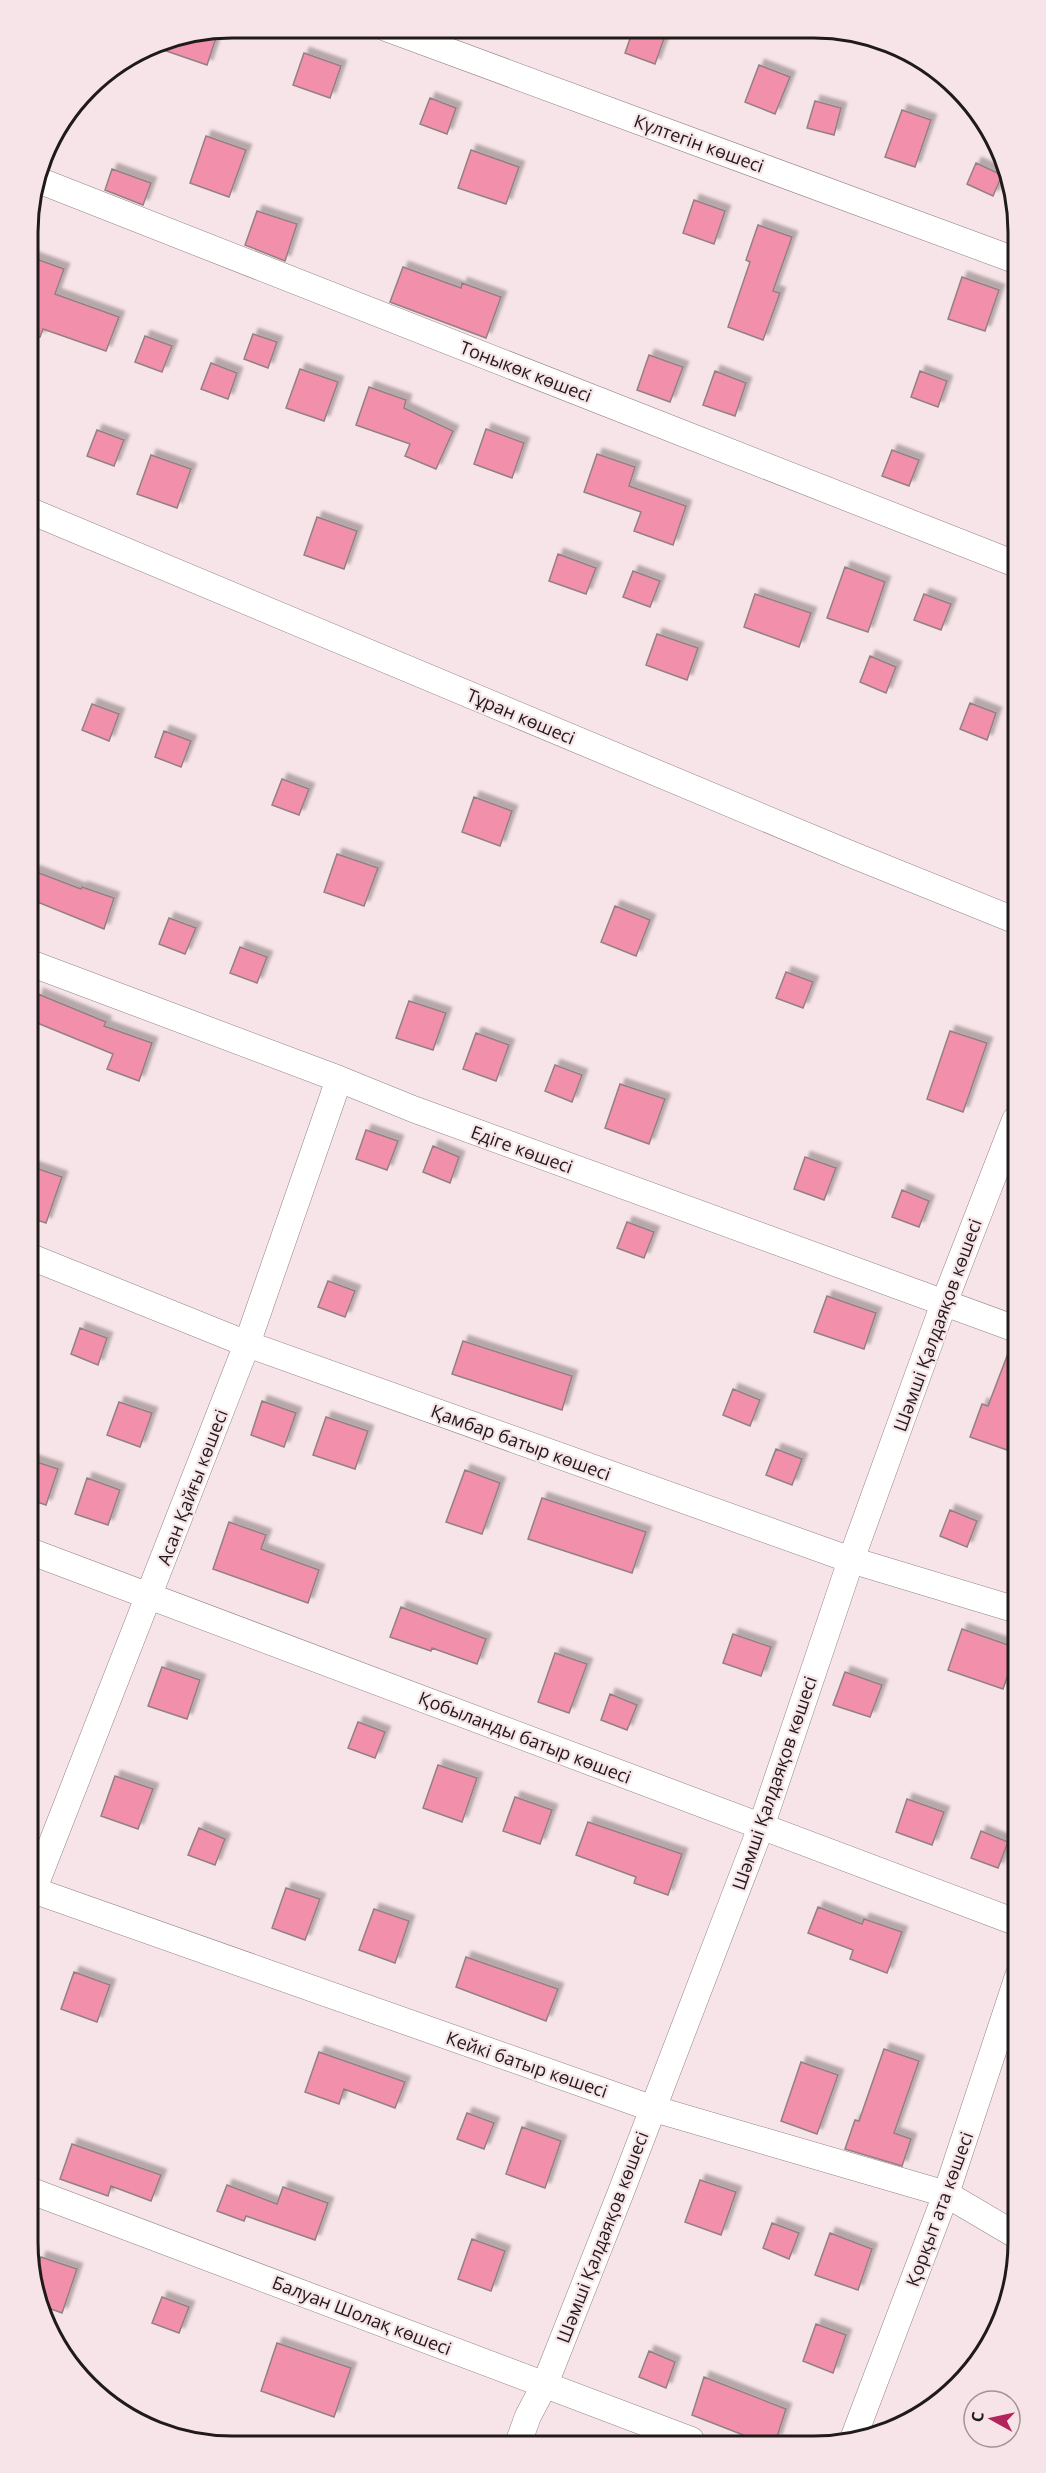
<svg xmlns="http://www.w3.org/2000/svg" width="1046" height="2473" viewBox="0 0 1046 2473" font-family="'Open Sans',sans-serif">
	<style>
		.building { fill: #f28faa; stroke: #928084; stroke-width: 1.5; filter: url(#shadow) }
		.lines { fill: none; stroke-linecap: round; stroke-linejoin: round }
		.minor-casing { stroke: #948386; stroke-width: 27 }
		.minor { stroke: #fff; stroke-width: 26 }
		.labels { text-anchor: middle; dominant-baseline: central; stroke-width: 4.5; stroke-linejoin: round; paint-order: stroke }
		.street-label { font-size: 18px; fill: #201a1b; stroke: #f7e4e8 }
		.rim { fill: none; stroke: #201a1b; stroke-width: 3 }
	</style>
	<defs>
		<filter id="shadow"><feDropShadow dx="5.5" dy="-5.5" stdDeviation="1.5" flood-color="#0004"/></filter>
	</defs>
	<rect width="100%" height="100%" fill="#f7e4e8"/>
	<!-- building -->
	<path class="building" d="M219,29L207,65L149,45L154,42Z
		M633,30H667L655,64L625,53Z
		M304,53L341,66L330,98L293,85Z
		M759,65L790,77L775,114L745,102Z
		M430,98L456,108L447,134L420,124Z
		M815,101L841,108L834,135L807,128Z
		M902,110L931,120L915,167L885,157Z
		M206,136L246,150L229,197L190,183Z
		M471,150L519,167L506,204L458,188Z
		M976,163L1002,175L993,196L967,184Z
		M112,169L151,183L143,205L105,190Z
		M694,200L725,211L714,244L683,233Z
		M257,211L297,224L285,261L245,245Z
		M758,225L792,237L773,291L780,293L763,340L728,327L750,262L746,260Z
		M31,257L64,269L55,294L119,317L106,351L43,329L40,337L28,333V267Z
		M403,267L461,288L462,283L501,297L486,338L390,302Z
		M962,277L999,290L985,331L948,319Z
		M253,334L277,342L268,368L244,359Z
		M145,336L172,346L162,372L135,362Z
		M649,355L683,367L670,402L637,390Z
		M211,363L237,373L228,399L201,389Z
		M300,369L338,382L324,421L286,408Z
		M715,371L746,383L735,416L703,405Z
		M920,371L947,381L938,407L911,397Z
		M369,387L406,400L404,408L453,431L436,469L405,456L410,444L356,425Z
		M486,429L524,443L512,478L474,464Z
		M97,430L124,440L114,466L87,456Z
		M892,450L919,460L909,486L882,476Z
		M597,454L635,467L629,486L686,506L673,545L634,531L641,512L584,492Z
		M151,455L191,469L177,508L137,494Z
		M317,517L357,531L344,569L304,555Z
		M558,554L596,568L586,594L549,581Z
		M845,567L885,582L868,632L827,618Z
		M633,571L660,581L650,607L623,597Z
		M755,594L811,613L799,647L744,627Z
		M924,594L951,604L941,630L914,620Z
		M657,634L698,648L687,680L646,665Z
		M870,656L896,667L886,693L860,682Z
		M970,703L996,713L987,740L960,729Z
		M92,704L119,714L109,741L82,730Z
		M164,731L191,741L181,767L155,757Z
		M282,779L309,789L299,815L272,805Z
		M474,797L512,811L500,846L462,832Z
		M337,854L378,868L364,906L324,892Z
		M34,871L81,889L82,887L114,898L104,929L30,899V882Z
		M615,906L650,920L636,956L601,942Z
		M169,918L196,928L185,954L159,944Z
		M240,947L267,957L257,983L230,973Z
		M786,972L813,982L803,1008L776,998Z
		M38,994L106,1022L104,1026L152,1043L139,1081L107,1069L113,1054L30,1020Z
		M409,1001L446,1013L433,1050L396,1038Z
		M950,1031L987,1043L963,1112L927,1099Z
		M476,1033L509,1045L496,1081L463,1069Z
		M555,1065L582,1075L572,1102L545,1091Z
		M620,1084L665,1099L649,1144L605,1128Z
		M366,1130L398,1141L387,1170L356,1159Z
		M433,1146L459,1157L450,1183L423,1172Z
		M805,1157L836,1168L824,1200L794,1189Z
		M30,1166L62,1177L46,1223L31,1218Z
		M902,1190L929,1201L919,1227L892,1217Z
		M627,1222L654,1232L644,1258L617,1248Z
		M328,1281L355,1291L345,1317L318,1307Z
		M827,1296L876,1313L864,1349L814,1332Z
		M80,1328L107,1338L98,1365L71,1354Z
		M463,1341L572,1376L562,1410L452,1374Z
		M1012,1343L1016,1344V1423L1007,1450L970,1437L982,1404L988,1406Z
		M733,1389L760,1400L750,1426L723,1415Z
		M262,1401L296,1413L284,1447L251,1435Z
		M119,1402L152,1413L140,1447L107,1435Z
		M326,1417L368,1431L355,1469L313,1455Z
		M776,1449L802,1459L792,1485L766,1475Z
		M31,1460L58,1469L46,1505L31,1500Z
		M465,1470L500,1483L482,1534L446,1522Z
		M87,1478L120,1490L108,1525L75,1514Z
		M542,1498L646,1532L632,1573L528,1539Z
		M950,1510L977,1521L967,1547L940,1536Z
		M229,1522L266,1535L261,1549L319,1570L308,1603L213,1569Z
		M401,1607L486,1639L477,1664L432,1648L431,1651L390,1637Z
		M962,1629L1017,1648L1003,1689L948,1670Z
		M733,1634L771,1647L761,1676L723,1663Z
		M555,1653L587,1664L569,1713L538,1702Z
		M162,1667L200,1680L187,1719L148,1706Z
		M845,1672L882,1685L870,1717L833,1705Z
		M610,1694L637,1705L627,1730L601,1720Z
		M358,1722L385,1732L375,1758L348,1748Z
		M438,1765L477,1778L462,1822L423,1808Z
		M115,1776L153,1789L138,1829L101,1816Z
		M515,1797L552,1810L540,1844L503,1831Z
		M907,1799L944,1812L932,1845L896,1832Z
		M588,1822L682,1854L668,1895L634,1883L636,1877L576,1855Z
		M199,1828L225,1839L215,1865L188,1855Z
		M981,1831L1008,1842L998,1868L971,1858Z
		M286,1888L320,1899L305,1940L272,1928Z
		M818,1907L862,1924L864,1919L902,1932L887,1973L850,1959L853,1950L808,1933Z
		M374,1909L409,1921L395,1963L359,1950Z
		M466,1957L558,1989L546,2021L456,1987Z
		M74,1972L110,1985L97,2022L61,2009Z
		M884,2049L919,2061L894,2133L911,2139L902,2166L845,2149L855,2120L859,2121Z
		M319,2052L405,2082L395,2108L344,2089L339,2104L305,2092Z
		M801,2062L838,2075L817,2134L781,2121Z
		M467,2113L494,2123L484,2149L457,2139Z
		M522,2127L561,2141L545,2188L506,2174Z
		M72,2144L161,2175L151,2201L111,2186L108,2196L60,2179Z
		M700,2180L736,2192L721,2235L685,2222Z
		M227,2185L277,2204L283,2187L328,2203L315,2240L246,2216L244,2221L217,2211Z
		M772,2223L799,2233L789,2259L763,2248Z
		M830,2233L872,2249L858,2290L815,2275Z
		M472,2239L505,2251L491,2291L458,2279Z
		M41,2257L77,2269L62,2313L40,2305L34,2294V2277Z
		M162,2297L189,2307L179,2333L152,2323Z
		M816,2324L846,2335L833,2373L803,2361Z
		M277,2343L351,2368L334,2417L261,2391Z
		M649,2351L675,2362L666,2388L639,2377Z
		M704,2377L786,2409L776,2440H756L692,2415Z"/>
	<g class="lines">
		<defs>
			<path id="minor" d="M386,28L1012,259
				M38,180L1013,563
				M28,510L848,853L1014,920
				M30,963L339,1079L413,1109L1016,1329
				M31,1257L247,1344L851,1560L1017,1610
				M32,1552L1018,1923
				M33,1890L651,2108L946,2194L1019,2237
				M33,1891L247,1344L339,1079
				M34,2192L691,2440
				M853,2439L946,2194L1018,1976
				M519,2441L528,2416L545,2384L621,2192L761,1827L851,1560L944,1303L1015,1120"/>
		</defs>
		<!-- minor casing -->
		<use href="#minor" class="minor-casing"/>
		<!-- minor -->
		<use href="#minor" class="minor"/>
	</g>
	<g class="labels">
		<!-- street labels -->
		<g class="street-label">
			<text transform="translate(699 143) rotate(20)">Күлтегін көшесі</text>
			<text transform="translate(526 371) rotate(21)">Тоныкөк көшесі</text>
			<text transform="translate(521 716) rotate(23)">Тұран көшесі</text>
			<text transform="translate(522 1149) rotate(20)">Едіге көшесі</text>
			<text transform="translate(937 1325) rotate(-70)">Шәмші Қалдаяқов көшесі</text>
			<text transform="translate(521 1442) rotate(20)">Қамбар батыр көшесі</text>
			<text transform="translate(192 1487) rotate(-69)">Асан Қайғы көшесі</text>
			<text transform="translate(525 1737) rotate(21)">Қобыланды батыр көшесі</text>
			<text transform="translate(774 1783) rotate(-71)">Шәмші Қалдаяқов көшесі</text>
			<text transform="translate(527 2064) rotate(19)">Кейкі батыр көшесі</text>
			<text transform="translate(939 2209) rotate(-70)">Қорқыт ата көшесі</text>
			<text transform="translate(602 2237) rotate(-69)">Шәмші Қалдаяқов көшесі</text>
			<text transform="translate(362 2315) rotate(21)">Балуан Шолақ көшесі</text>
		</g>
	</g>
	<!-- crop -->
	<path d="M0 0H1046V2473H0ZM232 38H814A194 194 0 0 1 1008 232V2242A194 194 0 0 1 814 2436H232A194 194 0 0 1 38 2242V232A194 194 0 0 1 232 38Z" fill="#f7e4e8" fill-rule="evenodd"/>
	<path class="rim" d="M232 38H814A194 194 0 0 1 1008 232V2242A194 194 0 0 1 814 2436H232A194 194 0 0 1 38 2242V232A194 194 0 0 1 232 38Z"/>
	<!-- north arrow -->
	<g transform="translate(992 2419) rotate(278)"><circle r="28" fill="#f7e4e8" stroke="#a19396" stroke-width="1.5"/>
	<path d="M0-4.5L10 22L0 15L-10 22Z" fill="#b2245c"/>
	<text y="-9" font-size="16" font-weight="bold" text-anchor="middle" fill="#201a1b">С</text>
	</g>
</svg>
